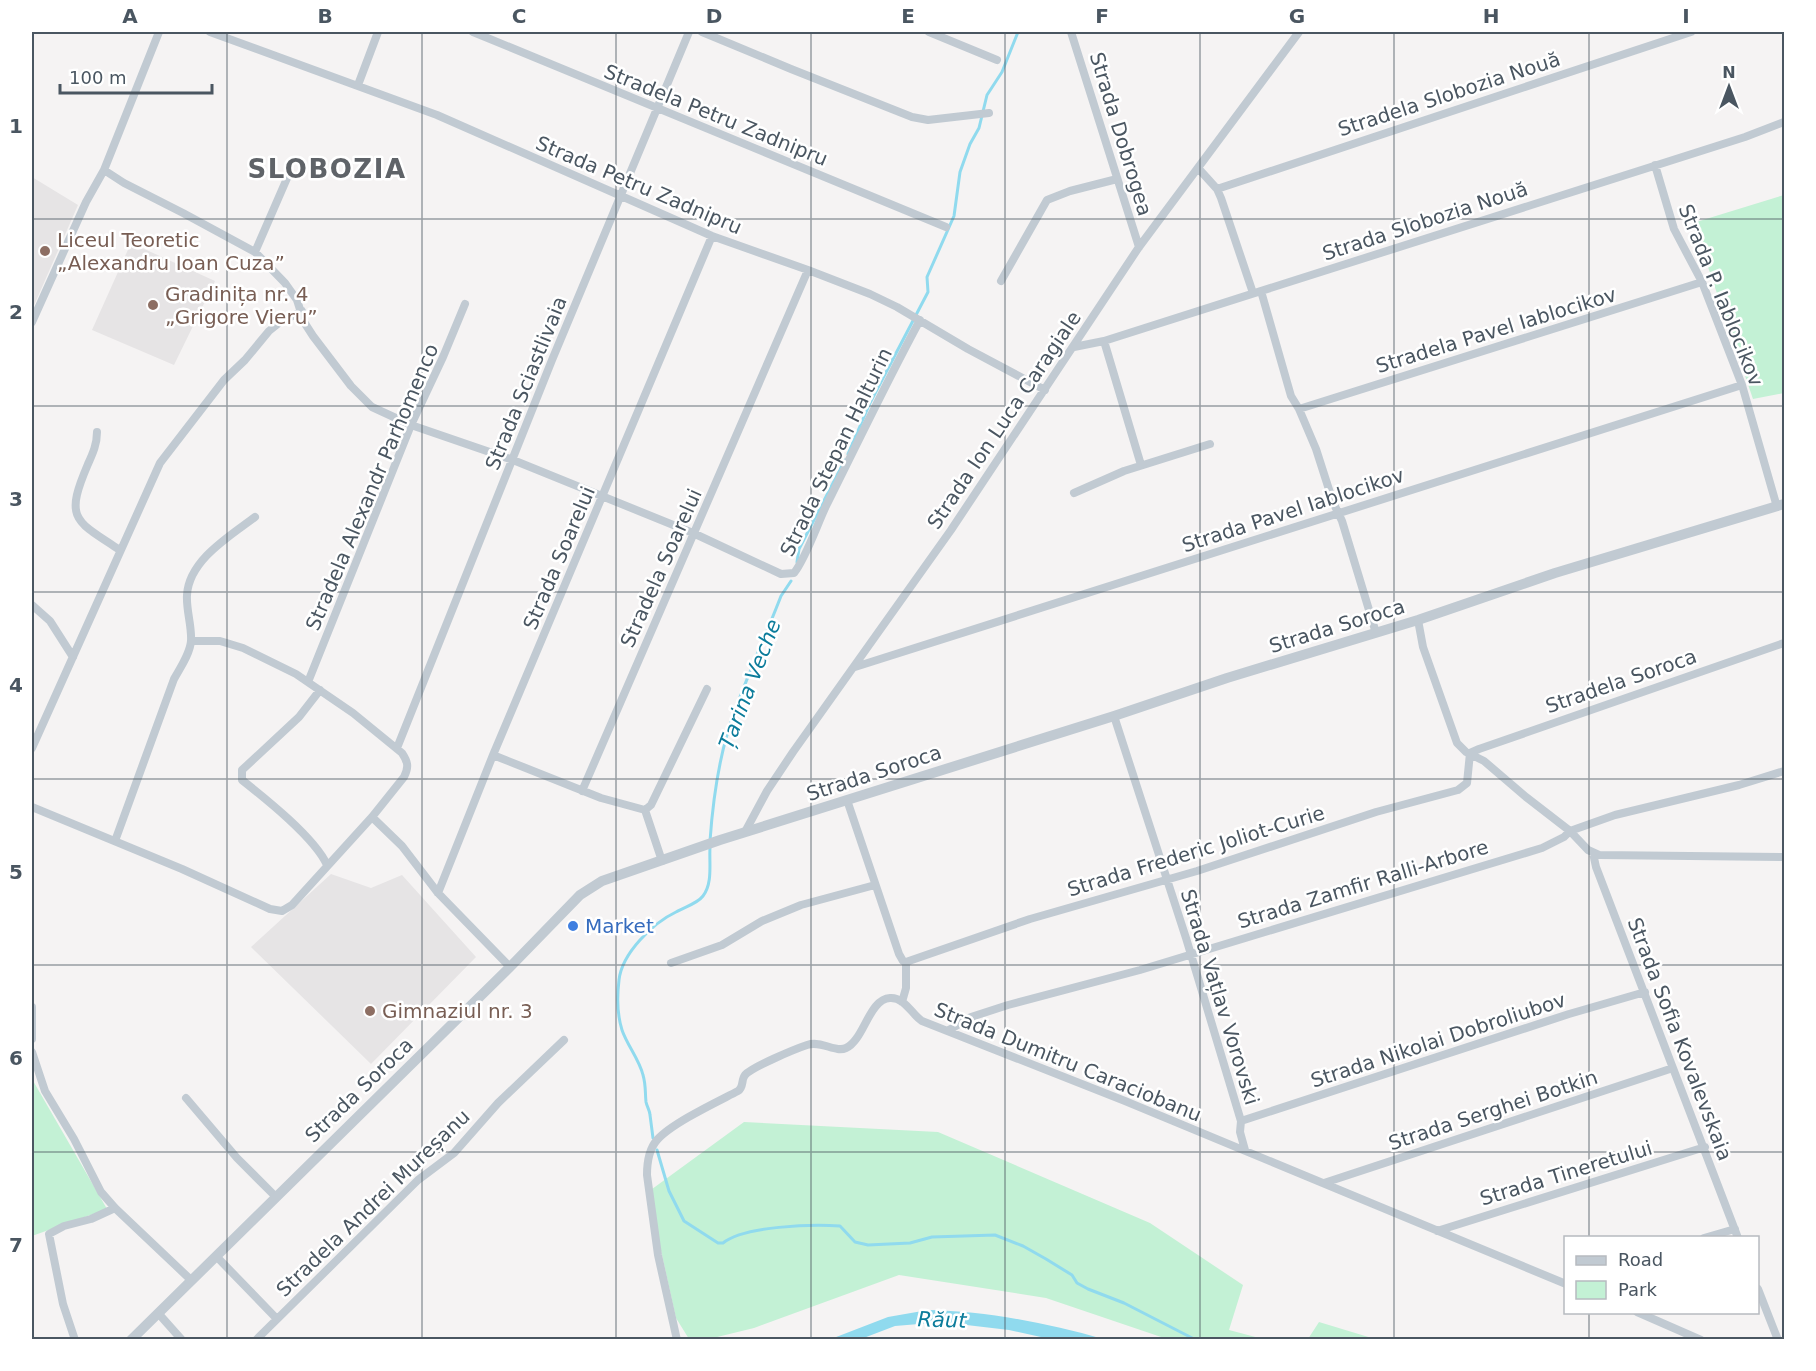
<svg xmlns="http://www.w3.org/2000/svg" width="1816" height="1371" viewBox="0 0 1816 1371" font-family="'DejaVu Sans',sans-serif">
	<style>
		.education { fill: #e6e4e5 }
		.green { fill: #c3f1d5 }
		.water { fill: #90daee }
		.lines { fill: none; stroke-linecap: round; stroke-linejoin: round }
		.stream { stroke: #90daee; stroke-width: 3 }
		.minor { stroke: #c1cad2; stroke-width: 8 }
		.tertiary { stroke: #c1cad2; stroke-width: 10 }
		.grid { fill: none; stroke: #4a5661; stroke-width: 1.5; stroke-opacity: 0.55 }
		.education-dot { fill: #8d6e63; stroke: #fff; stroke-width: 2 }
		.shop-dot { fill: #3f7fe0; stroke: #fff; stroke-width: 2 }
		.labels { text-anchor: middle; dominant-baseline: central; stroke-width: 5; stroke-linejoin: round; paint-order: stroke }
		.street-label { font-size: 20px; fill: #4a5661; stroke: #fff }
		.education-label { font-size: 20px; fill: #785e54; stroke: #fff; text-anchor: start }
		.shop-label { font-size: 20px; fill: #366cbe; stroke: #fff; text-anchor: start }
		.water-label { font-size: 21px; font-style: italic; fill: #0c7c9b; stroke: #fff }
		.district-label { font-size: 26px; font-weight: bold; letter-spacing: 1.5px; fill: #5f6368; stroke: #fff }
		.neatline { fill: none; stroke: #4a5661; stroke-width: 2 }
		.grid-label { font-size: 20px; text-anchor: middle; font-weight: bold; fill: #4a5661 }
	</style>
	<rect width="100%" height="100%" fill="#f5f3f3"/>
	<!-- education -->
	<path class="education" d="M32,177L78,205L32,310Z
		M131,243L215,281L174,365L92,330Z
		M331,874L371,888L402,875L476,957L371,1064L251,947Z"/>
	<!-- green -->
	<path class="green" d="M1784,195V393L1753,399L1693,223Z
		M32,1079L107,1209L32,1236Z
		M744,1122L938,1132L1150,1223L1243,1285L1229,1330L1263,1339H1167L1046,1298L899,1275L754,1328L709,1339H689L676,1318L648,1192Z
		M1319,1322L1375,1339H1308Z"/>
	<!-- water -->
	<path class="water" d="M928,1310C986,1311 1047,1323 1103,1339H1050L1009,1330L958,1324L931,1323L895,1326L861,1339H831L888,1317Z"/>
	<g class="lines">
		<!-- stream -->
		<path class="stream" d="M848,454L870,403L928,292L927,277L954,216L960,172L970,144L979,128L987,95L1002,72L1018,32
			M797,562L799,549L845,460
			M710,841C713,798 719,754 734,713C748,674 766,635 781,596L791,581
			M653,1138C652,1130 651,1123 650,1115C650,1111 647,1107 646,1102C645,1093 646,1085 643,1075C639,1059 627,1045 622,1030C617,1014 617,996 619,980C622,953 653,923 676,912C684,907 697,904 703,896C713,883 709,863 710,847
			M657,1150L669,1191L684,1221L718,1243H723C744,1226 812,1224 840,1226L855,1242L868,1245L910,1243L932,1237L995,1235L1023,1246L1046,1259L1072,1275L1077,1283L1088,1289L1124,1303L1196,1340"/>
		<!-- minor -->
		<path class="minor" d="M210,32L437,115L712,236L808,270L870,294L897,307L968,349L1045,390
			M473,32L946,227
			M702,32L791,69L912,117L928,120L989,113
			M929,32L997,60
			M1071,32L1139,247
			M358,85L378,32
			M1655,165L1674,229L1702,282L1742,385L1777,507
			M1198,168L1217,189L1221,198L1253,293
			M104,170L124,183L183,213L255,252L285,283L297,300L304,322L313,336L351,386L372,407L411,425L513,460L693,533L781,574L794,573C806,558 817,525 826,506C857,444 887,381 920,320
			M1217,189L1691,32
			M255,252L288,176
			M1001,281L1047,200L1070,191L1117,179
			M1261,291L1291,396L1299,409L1316,449L1333,502L1342,521L1376,633
			M32,322L86,202L104,170L159,32
			M1104,341L1141,465
			M1074,347L1104,341L1745,137L1784,122
			M1299,409L1702,282
			M97,432C97,444 93,453 88,464C65,518 73,520 120,550
			M1074,493L1124,471L1210,444
			M32,605L50,621L73,657
			M1418,620L1423,647L1457,743L1466,752L1484,761L1526,797L1570,831L1615,815L1739,785L1784,771
			M855,667L1742,385
			M308,682L411,425L443,357L465,304
			M320,690L299,717L242,770V780C266,799 315,838 327,865
			M1114,716L1186,938L1241,1121L1240,1132L1245,1150
			M32,748L160,463L224,380L245,360L269,331L279,323L302,311
			M397,748L552,360L689,32
			M493,755L601,798L645,810L651,805L707,689
			M582,791L808,270
			M847,800L899,954L903,961L906,962V988L902,1002
			M32,807L182,869L270,909L282,911L292,905L372,817L404,777C409,767 408,762 402,753L353,713L296,674L243,648L220,641H191
			M645,810L662,861
			M372,817L402,846L438,893L510,967
			M745,832L767,791L793,752L951,530L1139,247L1299,32
			M115,841L174,679C180,668 190,654 191,641C192,626 186,610 187,595C189,560 230,536 255,517
			M1593,853L1596,867C1644,990 1691,1114 1738,1238
			M438,893L493,755L712,236
			M906,962L1030,919L1197,871L1376,812L1458,790L1467,783L1470,753L1479,749L1784,643
			M671,963L722,945L762,921L801,905L875,885
			M32,1007V1039
			M949,1030L971,1017L1008,1005L1140,970L1542,848L1564,837L1570,831L1588,850L1599,855L1784,857
			M32,1052L45,1091L74,1139L101,1192L115,1208L191,1280
			M186,1098L237,1158L275,1196
			M1241,1121L1569,1014L1645,992
			M1324,1183L1673,1068
			M1437,1231L1705,1147
			M1704,1238L1735,1229
			M216,1256L276,1318
			M1758,1289L1778,1340
			M1637,1312L1701,1340
			M158,1313L182,1340
			M75,1340L63,1304L49,1234L64,1226L91,1219L115,1208
			M256,1340L418,1180L454,1153L498,1103L564,1040
			M677,1340L658,1255L647,1175C647,1163 649,1149 657,1140C672,1123 717,1102 738,1091C744,1087 741,1080 745,1075C752,1067 795,1049 807,1045C822,1040 835,1053 846,1048C864,1040 869,999 890,998C905,997 912,1015 922,1021L1125,1101L1566,1284"/>
		<!-- tertiary -->
		<path class="tertiary" d="M131,1340L510,967L580,895L602,881L720,840L1114,716L1227,678L1418,620L1555,573L1784,504"/>
	</g>
	<!-- grid -->
	<path class="grid" d="M227,32V1340M422,32V1340M616,32V1340M811,32V1340M1005,32V1340M1200,32V1340M1394,32V1340M1589,32V1238M32,219H1784M32,406H1784M32,592H1784M32,779H1784M32,965H1784M32,1152H1784M1589,1312V1340"/>
	<!-- markers -->
	<g class="education-dot">
		<circle cx="45" cy="251" r="6"/>
		<circle cx="153" cy="305" r="6"/>
		<circle cx="370" cy="1011" r="6"/>
	</g>
	<circle class="shop-dot" cx="573" cy="926" r="6"/>
	<g class="labels">
		<!-- street labels -->
		<g class="street-label">
			<text transform="translate(1449 94) rotate(-18)">Stradela Slobozia Nouă</text>
			<text transform="translate(716 115) rotate(22)">Stradela Petru Zadnipru</text>
			<text transform="translate(1121 134) rotate(73)">Strada Dobrogea</text>
			<text transform="translate(639 185) rotate(23)">Strada Petru Zadnipru</text>
			<text transform="translate(1425 221) rotate(-18)">Strada Slobozia Nouă</text>
			<text transform="translate(1721 295) rotate(68)">Strada P. Iablocikov</text>
			<text transform="translate(1496 330) rotate(-17)">Stradela Pavel Iablocikov</text>
			<text transform="translate(526 383) rotate(-68)">Strada Sciastlivaia</text>
			<text transform="translate(1004 420) rotate(-56)">Strada Ion Luca Caragiale</text>
			<text transform="translate(836 452) rotate(-64)">Strada Stepan Halturin</text>
			<text transform="translate(372 487) rotate(-67)">Stradela Alexandr Parhomenco</text>
			<text transform="translate(1293 510) rotate(-18)">Strada Pavel Iablocikov</text>
			<text transform="translate(559 558) rotate(-67)">Strada Soarelui</text>
			<text transform="translate(661 568) rotate(-66)">Stradela Soarelui</text>
			<text transform="translate(1337 626) rotate(-17)">Strada Soroca</text>
			<text transform="translate(1621 681) rotate(-19)">Stradela Sorocа</text>
			<text transform="translate(874 773) rotate(-18)">Strada Soroca</text>
			<text transform="translate(1196 851) rotate(-17)">Strada Frederic Joliot-Curie</text>
			<text transform="translate(1363 884) rotate(-17)">Strada Zamfir Ralli-Arbore</text>
			<text transform="translate(1220 997) rotate(73)">Strada Vațlav Vorovski</text>
			<text transform="translate(1680 1039) rotate(69)">Strada Sofia Kovalevskaia</text>
			<text transform="translate(1438 1040) rotate(-18)">Strada Nikolai Dobroliubov</text>
			<text transform="translate(1068 1062) rotate(22)">Strada Dumitru Caraciobanu</text>
			<text transform="translate(359 1090) rotate(-44)">Strada Soroca</text>
			<text transform="translate(1493 1110) rotate(-18)">Strada Serghei Botkin</text>
			<text transform="translate(1566 1173) rotate(-17)">Strada Tineretului</text>
			<text transform="translate(373 1203) rotate(-44)">Stradela Andrei Mureșanu</text>
		</g>
		<!-- education labels -->
		<g class="education-label">
			<text x="57" y="240">Liceul Teoretic<tspan x="57" dy="23">„Alexandru Ioan Cuza”</tspan></text>
			<text x="165" y="294">Gradinița nr. 4<tspan x="165" dy="23">„Grigore Vieru”</tspan></text>
			<text x="382" y="1011">Gimnaziul nr. 3</text>
		</g>
		<!-- shop labels -->
		<g class="shop-label">
			<text x="585" y="926">Market</text>
		</g>
		<!-- water labels -->
		<g class="water-label">
			<text transform="translate(750 684) rotate(-69)">Țarina Veche</text>
			<text transform="translate(942 1320) rotate(2)">Răut</text>
		</g>
		<!-- district labels -->
		<g class="district-label">
			<text x="327" y="169">SLOBOZIA</text>
		</g>
	</g>
	<!-- border -->
	<rect width="1816" height="1371" fill="none" stroke="#ffffff" stroke-width="66"/>
	<!-- legend -->
	<rect x="1564" y="1236" width="195" height="78" fill="#ffffff" stroke="#b7bbc0" stroke-width="1.5"/>
	<rect x="1576" y="1256" width="30" height="9" fill="#c1cad2" stroke="#b7bbc0" stroke-width="1.5"/>
	<text x="1618" y="1266" font-size="18" fill="#4a5661">Road</text>
	<rect x="1576" y="1281" width="30" height="18" fill="#c3f1d5" stroke="#b7bbc0" stroke-width="1.5"/>
	<text x="1618" y="1296" font-size="18" fill="#4a5661">Park</text>
	<!-- north arrow -->
	<g transform="translate(1729 87)" stroke="#ffffff" stroke-width="4.5" paint-order="stroke">
	<path d="M0-4.5L10 22L0 15L-10 22Z" fill="#4a5661"/>
	<text y="-9" font-size="16" font-weight="bold" text-anchor="middle" fill="#4a5661">N</text>
	</g>
	<!-- scale -->
	<path d="M60 84v9h152v-9" fill="none" stroke="#4a5661" stroke-width="3"/>
	<text x="69" y="84" font-size="18" fill="#4a5661" stroke="#ffffff" stroke-width="4.5" paint-order="stroke">100 m</text>
	<rect x="33" y="33" width="1750" height="1305" class="neatline"/>
	<g class="grid-label">
		<text x="130" y="23">A</text>
		<text x="325" y="23">B</text>
		<text x="519" y="23">C</text>
		<text x="714" y="23">D</text>
		<text x="908" y="23">E</text>
		<text x="1102" y="23">F</text>
		<text x="1297" y="23">G</text>
		<text x="1491" y="23">H</text>
		<text x="1686" y="23">I</text>
		<text x="16" y="133">1</text>
		<text x="16" y="319">2</text>
		<text x="16" y="506">3</text>
		<text x="16" y="692">4</text>
		<text x="16" y="879">5</text>
		<text x="16" y="1065">6</text>
		<text x="16" y="1252">7</text>
	</g>
</svg>
